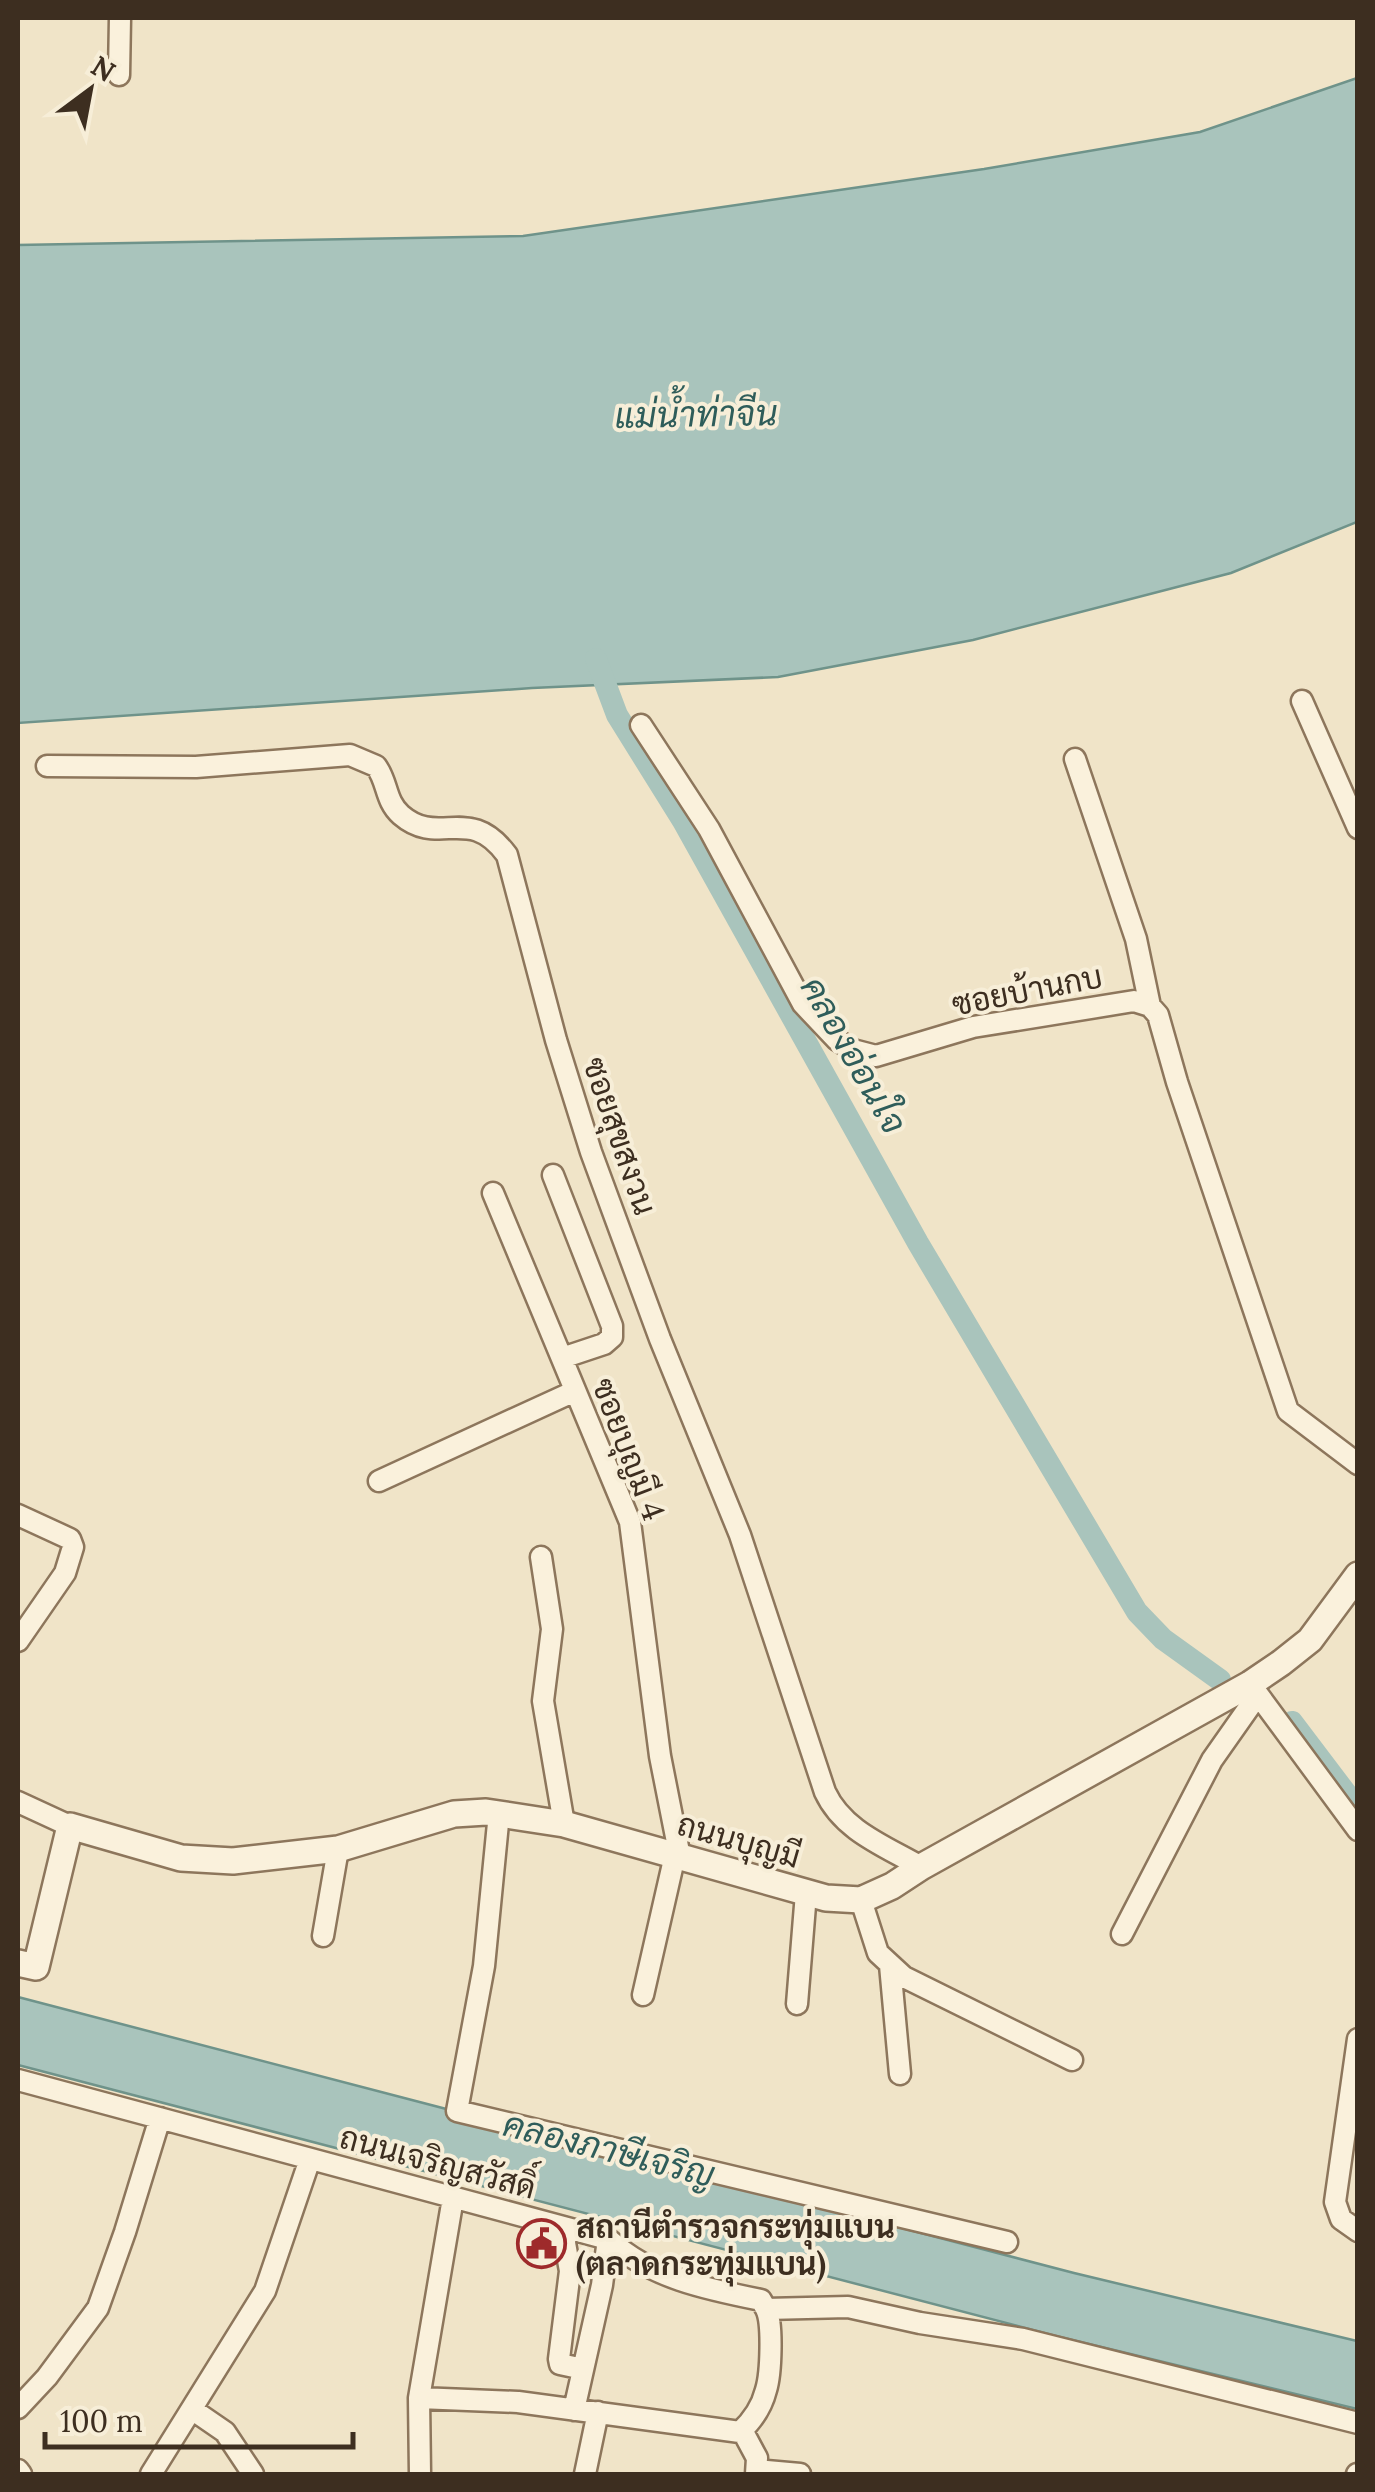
<svg xmlns="http://www.w3.org/2000/svg" width="1375" height="2492" viewBox="0 0 1375 2492" font-family="Lora,Sarabun,serif">
	<style>
		.water { fill: #a9c4bc; stroke: #6f938a; stroke-width: 2.5 }
		.lines { fill: none; stroke-linecap: round; stroke-linejoin: round }
		.canal { stroke: #a9c4bc; stroke-width: 22 }
		.minor-casing { stroke: #8d765c; stroke-width: 25 }
		.tertiary-casing { stroke: #8d765c; stroke-width: 30 }
		.minor { stroke: #faf1dc; stroke-width: 20 }
		.tertiary { stroke: #faf1dc; stroke-width: 25 }
		.labels { text-anchor: middle; dominant-baseline: central; stroke-width: 8; stroke-linejoin: round; paint-order: stroke }
		.street-label { font-size: 32px; fill: #3d2e20; stroke: #f7eed8 }
		.poi-label { font-size: 32px; font-weight: bold; fill: #3d2e20; stroke: #f7eed8; text-anchor: start }
		.water-label { font-size: 35px; font-style: italic; fill: #2f5d5a; stroke: #f7eed8 }
	</style>
	<rect width="100%" height="100%" fill="#f0e4c8"/>
	<!-- water -->
	<path class="water" d="M1357,78V522L1231,573L973,640L778,677L532,688L18,723V245L523,236L984,169L1200,132Z
		M18,1997L1074,2273L1357,2341V2409L1056,2336L18,2065Z"/>
	<g class="lines">
		<!-- canal -->
		<path class="canal" d="M596,659L617,715L683,821L918,1243L1137,1612L1163,1639L1220,1680
			M1292,1722L1358,1809"/>
		<defs>
			<path id="minor" d="M119,75L120,18
				M1302,701L1358,828
				M641,725L709,829L803,1004L837,1040L853,1050L876,1056L973,1027L1134,1001L1150,1006L1158,1015L1177,1082L1288,1411L1358,1464
				M1075,759L1136,939L1150,1006
				M47,766L196,767L350,755L376,766C388,782 385,801 401,815C439,848 469,803 507,855L556,1040L591,1152L660,1339L740,1535L825,1792C843,1831 885,1846 921,1867
				M553,1175L612,1326V1337L604,1344L562,1358
				M493,1193L630,1522L660,1756L680,1857
				M379,1481L575,1391
				M18,1515L70,1539L73,1547L65,1573L18,1641
				M541,1557L552,1629L543,1701L564,1824
				M1251,1685L1358,1830
				M18,1802L70,1826
				M499,1813L484,1966L457,2111L1007,2242
				M861,1900L878,1953L904,1977L1072,2060
				M1122,1934L1212,1760L1257,1696
				M323,1936L338,1849
				M890,1965L900,2074
				M643,1995L675,1855
				M797,2004L806,1893
				M1358,2039L1335,2202L1341,2219L1358,2231
				M18,2080L608,2239C651,2278 706,2289 761,2300L766,2309L848,2307L920,2323L1023,2339L1358,2423
				M566,2228L565,2243L570,2271L559,2359L560,2364L574,2367
				M419,2398L518,2402L740,2432C752,2421 762,2406 766,2390C771,2374 773,2323 766,2309
				M18,2408L47,2377L98,2308L125,2232L160,2118
				M193,2410L225,2432L253,2474
				M574,2410L602,2285L608,2239
				M742,2430L757,2458L756,2474
				M18,2470L21,2474
				M757,2470L800,2474
				M151,2474L265,2291L310,2159
				M420,2474L419,2398L453,2198
				M585,2474L598,2412
				M1357,2474H1358"/>
			<path id="tertiary" d="M18,1963L36,1967L70,1826L181,1858L233,1861L338,1849L454,1814L486,1812L564,1824L826,1898L861,1900L892,1886L921,1867L1250,1684L1281,1663L1310,1640L1358,1575"/>
		</defs>
		<!-- minor casing -->
		<use href="#minor" class="minor-casing"/>
		<!-- tertiary casing -->
		<use href="#tertiary" class="tertiary-casing"/>
		<!-- minor -->
		<use href="#minor" class="minor"/>
		<!-- tertiary -->
		<use href="#tertiary" class="tertiary"/>
	</g>
	<!-- icons -->
	<defs>
		<symbol id="civic-ring" viewBox="-11 -11 22 22"><circle r="9.5" fill="#f7eed8" stroke="#9e2a2b" stroke-width="1.5"/><path d="M-.6-6.5H3V-4.5H.6V-3L4-1V1h2V6H-6V1h2V-1L-.6-3ZM-1.2 2.5V6h2.4V2.5Z" fill="#9e2a2b"/></symbol>
	</defs>
	<g fill-rule="evenodd">
		<use href="#civic-ring" x="514" y="2216" width="55" height="55"/>
	</g>
	<g class="labels">
		<!-- street labels -->
		<g class="street-label">
			<text transform="translate(1027 990) rotate(-11)">ซอยบ้านกบ</text>
			<text transform="translate(620 1136) rotate(71)">ซอยสุขสงวน</text>
			<text transform="translate(629 1449) rotate(69)">ซอยบุญมี 4</text>
			<text transform="translate(739 1840) rotate(16)">ถนนบุญมี</text>
			<text transform="translate(438 2162) rotate(15)">ถนนเจริญสวัสดิ์</text>
		</g>
		<!-- poi labels -->
		<g class="poi-label">
			<text x="576" y="2226">สถานีตำรวจกระทุ่มแบน<tspan x="576" dy="37">(ตลาดกระทุ่มแบน)</tspan></text>
		</g>
		<!-- water labels -->
		<g class="water-label">
			<text transform="translate(696 414) rotate(-1)">แม่น้ำท่าจีน</text>
			<text transform="translate(854 1055) rotate(60)">คลองอ่อนใจ</text>
			<text transform="translate(609 2149) rotate(14)">คลองภาษีเจริญ</text>
		</g>
	</g>
	<!-- border -->
	<rect width="1375" height="2492" fill="none" stroke="#3d2e20" stroke-width="40"/>
	<!-- north arrow -->
	<g transform="translate(90 90) rotate(32)" stroke="#f7eed8" stroke-width="8" paint-order="stroke">
	<path d="M0-8L18 38L0 25L-18 38Z" fill="#3d2e20"/>
	<text y="-15" font-size="28" font-weight="bold" text-anchor="middle" fill="#3d2e20">N</text>
	</g>
	<!-- scale -->
	<path d="M45 2432v15h308v-15" fill="none" stroke="#3d2e20" stroke-width="5"/>
	<text x="60" y="2432" font-size="30" fill="#3d2e20" stroke="#f7eed8" stroke-width="8" paint-order="stroke">100 m</text>
</svg>
